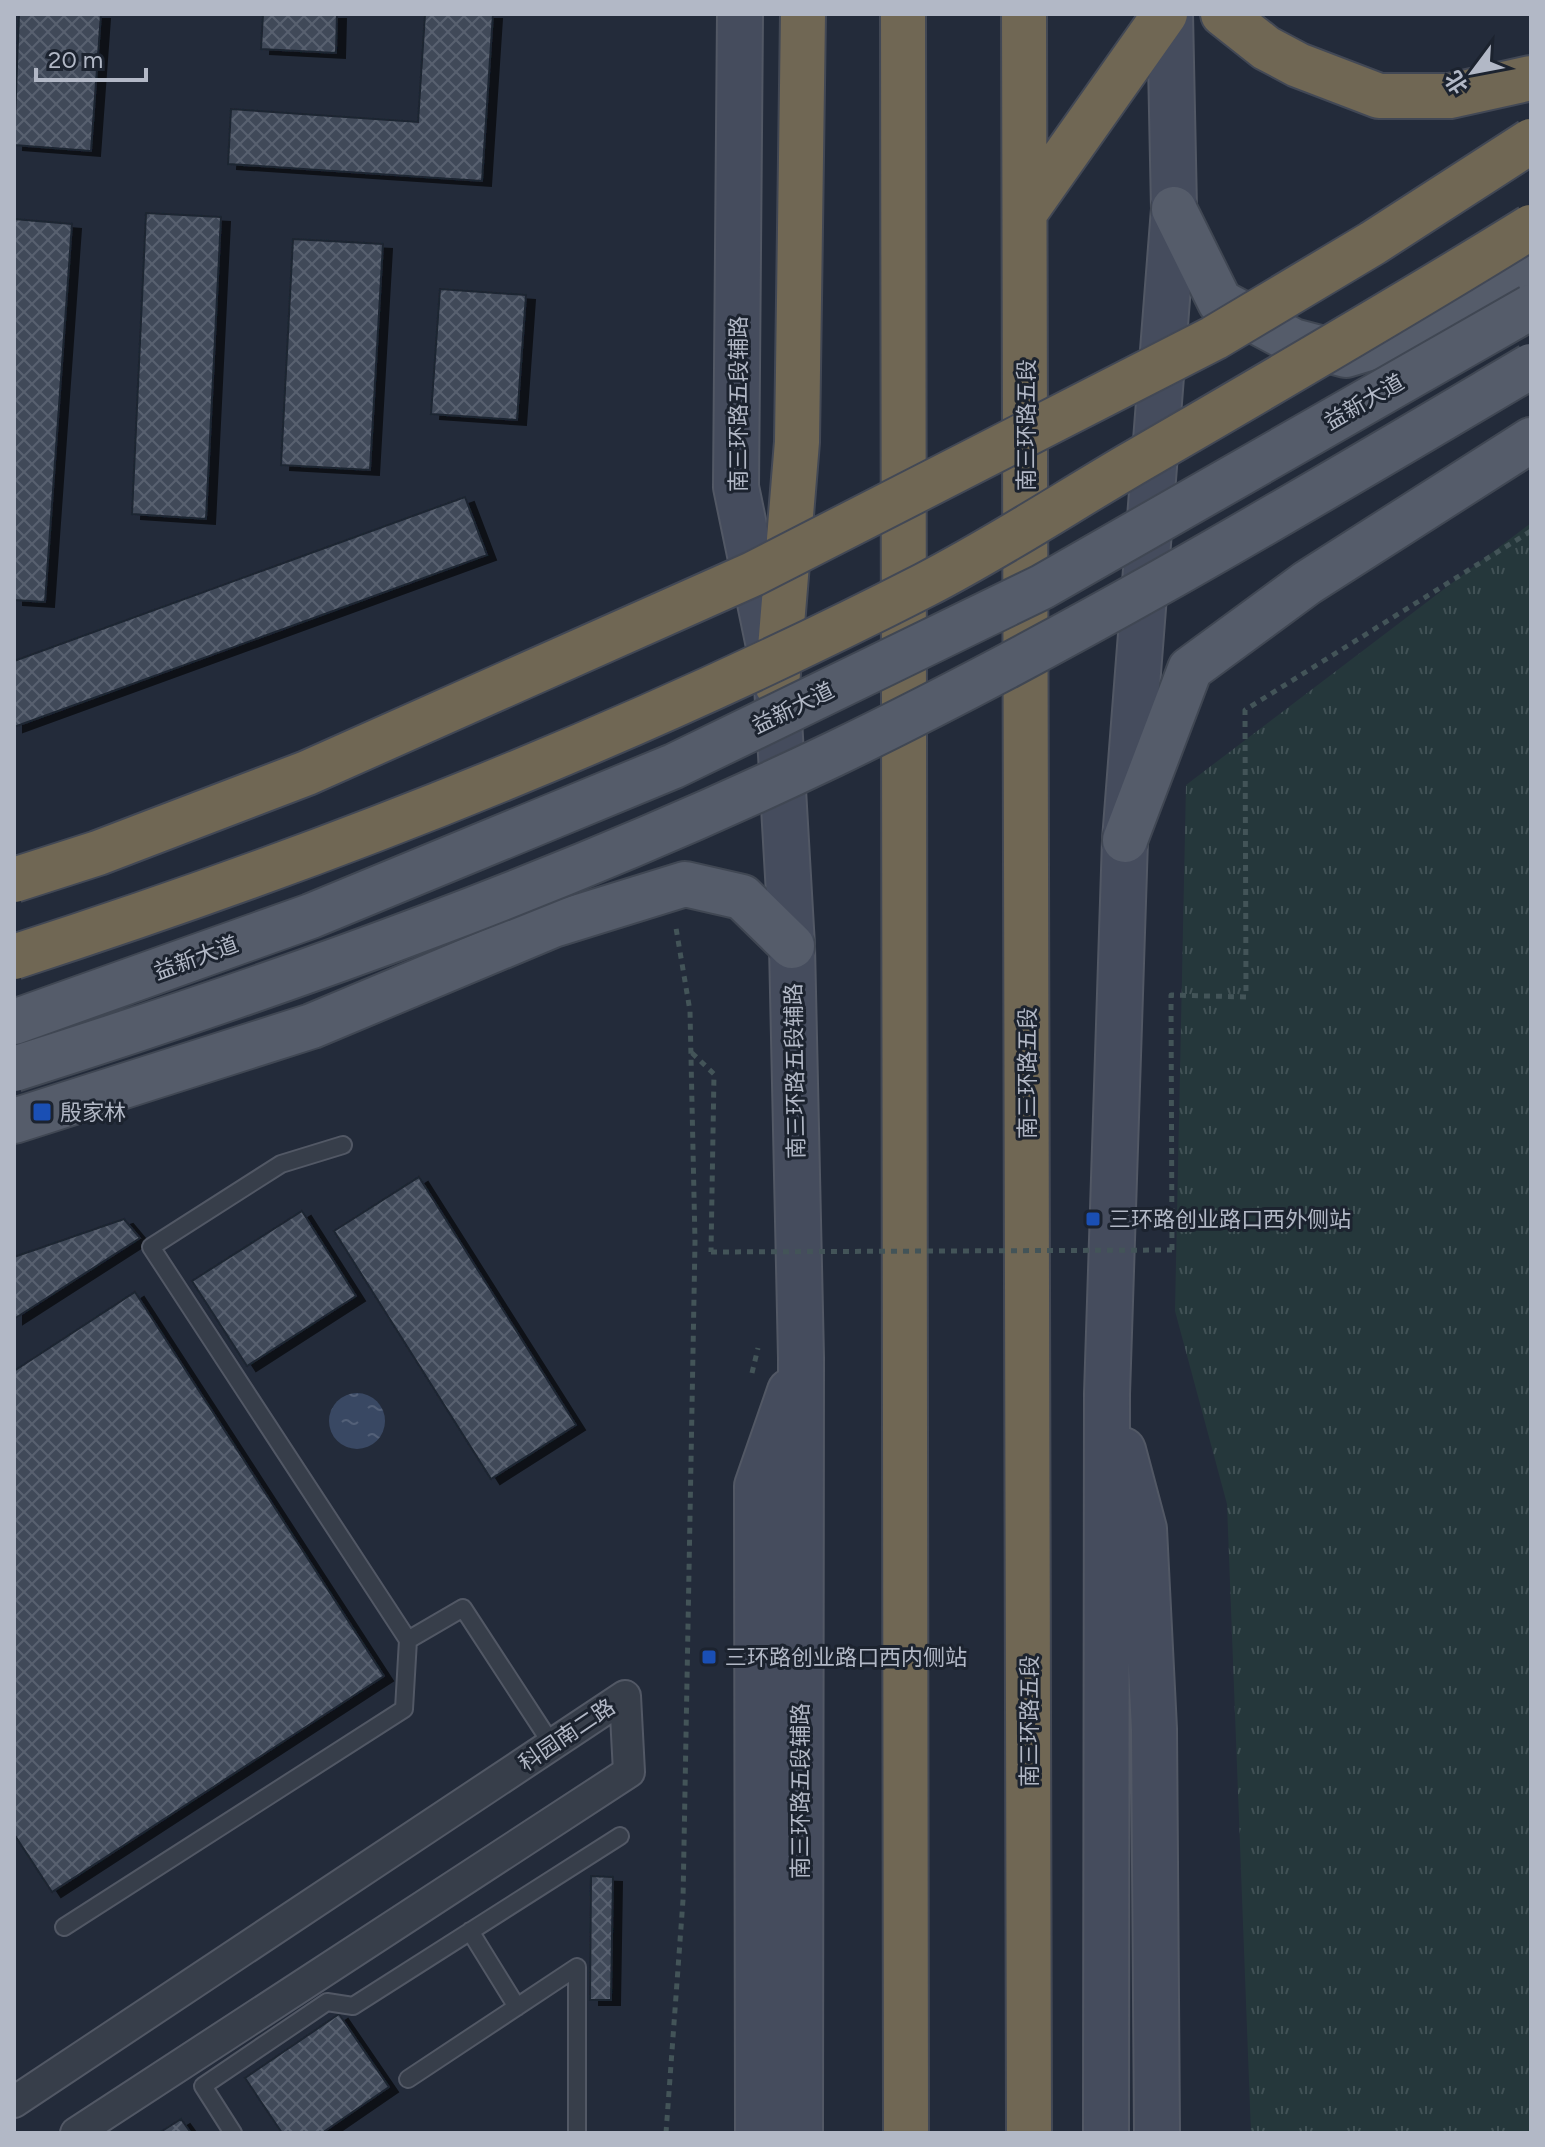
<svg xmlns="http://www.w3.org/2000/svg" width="1545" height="2147" viewBox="0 0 1545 2147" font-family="Figtree,'Noto Sans SC',sans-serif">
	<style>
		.grass { fill: url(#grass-tufts) }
		.water { fill: url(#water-ripples) }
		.building { fill: url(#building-cross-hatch); stroke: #1e2531; stroke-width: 2; filter: url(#shadow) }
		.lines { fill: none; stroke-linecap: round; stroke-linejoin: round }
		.lane-casing { stroke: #525865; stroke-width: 20 }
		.street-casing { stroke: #525865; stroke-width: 34 }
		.secondary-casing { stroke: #525865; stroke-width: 48 }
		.primary-casing { stroke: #404753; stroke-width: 48 }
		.highway-casing { stroke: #424855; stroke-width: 48 }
		.path { stroke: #435458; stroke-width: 5; stroke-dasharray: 6 6; stroke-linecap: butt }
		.lane { stroke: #373e4a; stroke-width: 16 }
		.street { stroke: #373e4a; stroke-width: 30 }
		.secondary { stroke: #454c5d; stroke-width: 44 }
		.primary { stroke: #555c6a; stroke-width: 44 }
		.highway { stroke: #706754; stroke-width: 44 }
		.primary-bridge-casing { stroke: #404753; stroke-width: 48; stroke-linecap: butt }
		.highway-bridge-casing { stroke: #424855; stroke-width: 48; stroke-linecap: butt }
		.path-bridge { stroke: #435458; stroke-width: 5; stroke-dasharray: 6 6; stroke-linecap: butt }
		.primary-bridge { stroke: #555c6a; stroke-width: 44 }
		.highway-bridge { stroke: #706754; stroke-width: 44 }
		.transit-dot { fill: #1a4fb4; stroke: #1c232f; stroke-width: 3 }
		.labels { text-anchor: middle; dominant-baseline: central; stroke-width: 6; stroke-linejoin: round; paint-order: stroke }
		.street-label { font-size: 22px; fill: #b2b8c6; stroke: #1c232f }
		.poi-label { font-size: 22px; fill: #b2b8c6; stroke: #1c232f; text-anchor: start }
	</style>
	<defs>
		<pattern id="grass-tufts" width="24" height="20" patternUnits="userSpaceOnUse" patternTransform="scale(2)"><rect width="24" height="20" fill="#25373b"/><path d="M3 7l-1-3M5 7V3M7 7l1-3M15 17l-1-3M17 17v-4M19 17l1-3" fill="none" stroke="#425256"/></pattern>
		<pattern id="water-ripples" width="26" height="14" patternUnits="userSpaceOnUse" patternTransform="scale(2)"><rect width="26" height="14" fill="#394863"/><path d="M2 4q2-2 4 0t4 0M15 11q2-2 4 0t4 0" fill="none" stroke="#536078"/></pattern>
		<pattern id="building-cross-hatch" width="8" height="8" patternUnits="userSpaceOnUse" patternTransform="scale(2)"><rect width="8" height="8" fill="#404959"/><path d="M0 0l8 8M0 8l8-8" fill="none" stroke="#59616f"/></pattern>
		<filter id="shadow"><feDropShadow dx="9" dy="5" stdDeviation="0" flood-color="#0009"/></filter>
	</defs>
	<rect width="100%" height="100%" fill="#232b3a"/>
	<!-- grass -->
	<path class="grass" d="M1531,523V2133H1251L1227,1504L1175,1311L1186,785Z"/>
	<!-- water -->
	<path class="water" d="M329 1421a28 28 0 1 1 56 0a28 28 0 1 1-56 0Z"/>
	<!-- building -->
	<path class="building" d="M19,14H101L91,151L14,145Z
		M263,14H337L336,53L261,49Z
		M425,14H493L482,181L228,164L231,109L418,122Z
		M146,213L221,217L206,519L132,514Z
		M14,219L72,224L45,602L14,600Z
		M293,239L383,244L370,470L281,465Z
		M440,289L526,295L517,420L431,414Z
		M465,497L487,555L14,727V661Z
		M419,1177L576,1425L491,1479L334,1231Z
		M302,1211L356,1296L247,1366L192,1281Z
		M124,1219L140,1238L14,1319V1257Z
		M135,1292L384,1676L52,1892L14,1834V1371Z
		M591,1876L613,1877L611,2000H590Z
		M339,2014L389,2087L322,2133H282L245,2078Z
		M181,2119L191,2133H159Z"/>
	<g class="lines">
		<defs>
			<path id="lane" d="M343,1145L281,1164L151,1247L408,1640
				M64,1927L404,1709L408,1640L463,1608L553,1746
				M470,1931L517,2007
				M408,2079L577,1967V2133
				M233,2133L203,2086L327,2002L353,2006L620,1836"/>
			<path id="street" d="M14,2102L625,1696L629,1772L76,2133"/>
			<path id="secondary" d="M740,14L736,487L777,685L792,946L801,1358L800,2133
				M1123,1450L1144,1529L1154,1729L1157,2133
				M758,2133L757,1486L790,1391
				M1106,2133L1107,1394L1125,840L1174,209L1170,14"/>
			<path id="primary" d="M1174,209L1220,302L1293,341L1346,355L1415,334L1531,265
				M1125,840L1190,669L1307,583L1531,440
				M14,1121L312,1026L553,925L685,884L742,897L792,946"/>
			<path id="highway" d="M903,14L906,2133
				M1024,14L1029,2133
				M1223,14L1266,48L1298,65L1379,96H1450L1531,78
				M1026,211L1165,14
				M777,685L797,442L803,14"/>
		</defs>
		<!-- lane casing -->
		<use href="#lane" class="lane-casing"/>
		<!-- street casing -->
		<use href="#street" class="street-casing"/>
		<!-- secondary casing -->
		<use href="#secondary" class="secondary-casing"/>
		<!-- primary casing -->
		<use href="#primary" class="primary-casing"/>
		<!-- highway casing -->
		<use href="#highway" class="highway-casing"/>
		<!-- path -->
		<path class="path" d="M692,1053L714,1074L711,1252
			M1172,1250L1171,995L1246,997L1245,710L1531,531
			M752,1373L758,1348
			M666,2133L683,1900L695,1242L690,1011L676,928"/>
		<!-- lane -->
		<use href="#lane" class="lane"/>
		<!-- street -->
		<use href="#street" class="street"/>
		<!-- secondary -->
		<use href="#secondary" class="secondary"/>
		<!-- primary -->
		<use href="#primary" class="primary"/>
		<!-- highway -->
		<use href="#highway" class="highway"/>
		<defs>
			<path id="primary-bridge" d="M14,1022L311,916L674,766L1042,587L1531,307
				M14,1069C292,981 569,881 832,755C1073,639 1301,502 1531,366"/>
			<path id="highway-bridge" d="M14,880L98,853L307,773L753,574L1214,338L1373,243L1531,141
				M14,957C326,856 632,735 925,585C995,549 1062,505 1130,465C1264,387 1399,309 1531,227"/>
		</defs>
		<!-- primary-bridge casing -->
		<use href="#primary-bridge" class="primary-bridge-casing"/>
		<!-- highway-bridge casing -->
		<use href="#highway-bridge" class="highway-bridge-casing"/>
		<!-- path-bridge -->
		<path class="path-bridge" d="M711,1252L1172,1250"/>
		<!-- primary-bridge -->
		<use href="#primary-bridge" class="primary-bridge"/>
		<!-- highway-bridge -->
		<use href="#highway-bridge" class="highway-bridge"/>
	</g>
	<!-- markers -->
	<g class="transit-dot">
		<rect x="32" y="1102" width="20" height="20" rx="4"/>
		<rect x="1085" y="1211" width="16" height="16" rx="4"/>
		<rect x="701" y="1649" width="16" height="16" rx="4"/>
	</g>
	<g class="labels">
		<!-- street labels -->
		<g class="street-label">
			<text transform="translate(1364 402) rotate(-30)">益新大道</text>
			<text transform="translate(738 404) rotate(-90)">南三环路五段辅路</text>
			<text transform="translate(1026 425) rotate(-90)">南三环路五段</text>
			<text transform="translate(793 708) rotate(-26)">益新大道</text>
			<text transform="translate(196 958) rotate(-20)">益新大道</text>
			<text transform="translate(795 1071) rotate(-91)">南三环路五段辅路</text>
			<text transform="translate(1027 1073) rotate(-90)">南三环路五段</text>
			<text transform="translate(1029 1721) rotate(-90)">南三环路五段</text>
			<text transform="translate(567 1735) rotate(-34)">科园南二路</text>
			<text transform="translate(800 1791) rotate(-90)">南三环路五段辅路</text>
		</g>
		<!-- poi labels -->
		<g class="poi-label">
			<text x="60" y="1112">殷家林</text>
			<text x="1109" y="1219">三环路创业路口西外侧站</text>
			<text x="725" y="1657">三环路创业路口西内侧站</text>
		</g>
	</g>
	<!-- border -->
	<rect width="1545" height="2147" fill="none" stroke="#b2b8c6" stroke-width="32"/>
	<!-- north arrow -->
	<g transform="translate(1473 72) rotate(238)" stroke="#1c232f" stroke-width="6" paint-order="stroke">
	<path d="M0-6L14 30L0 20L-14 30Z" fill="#b2b8c6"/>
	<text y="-12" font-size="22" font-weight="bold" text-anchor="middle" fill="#b2b8c6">北</text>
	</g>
	<!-- scale -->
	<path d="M36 68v12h110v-12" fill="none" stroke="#b2b8c6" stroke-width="4"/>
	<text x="48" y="68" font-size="24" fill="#b2b8c6" stroke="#1c232f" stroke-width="6" paint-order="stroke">20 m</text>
</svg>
